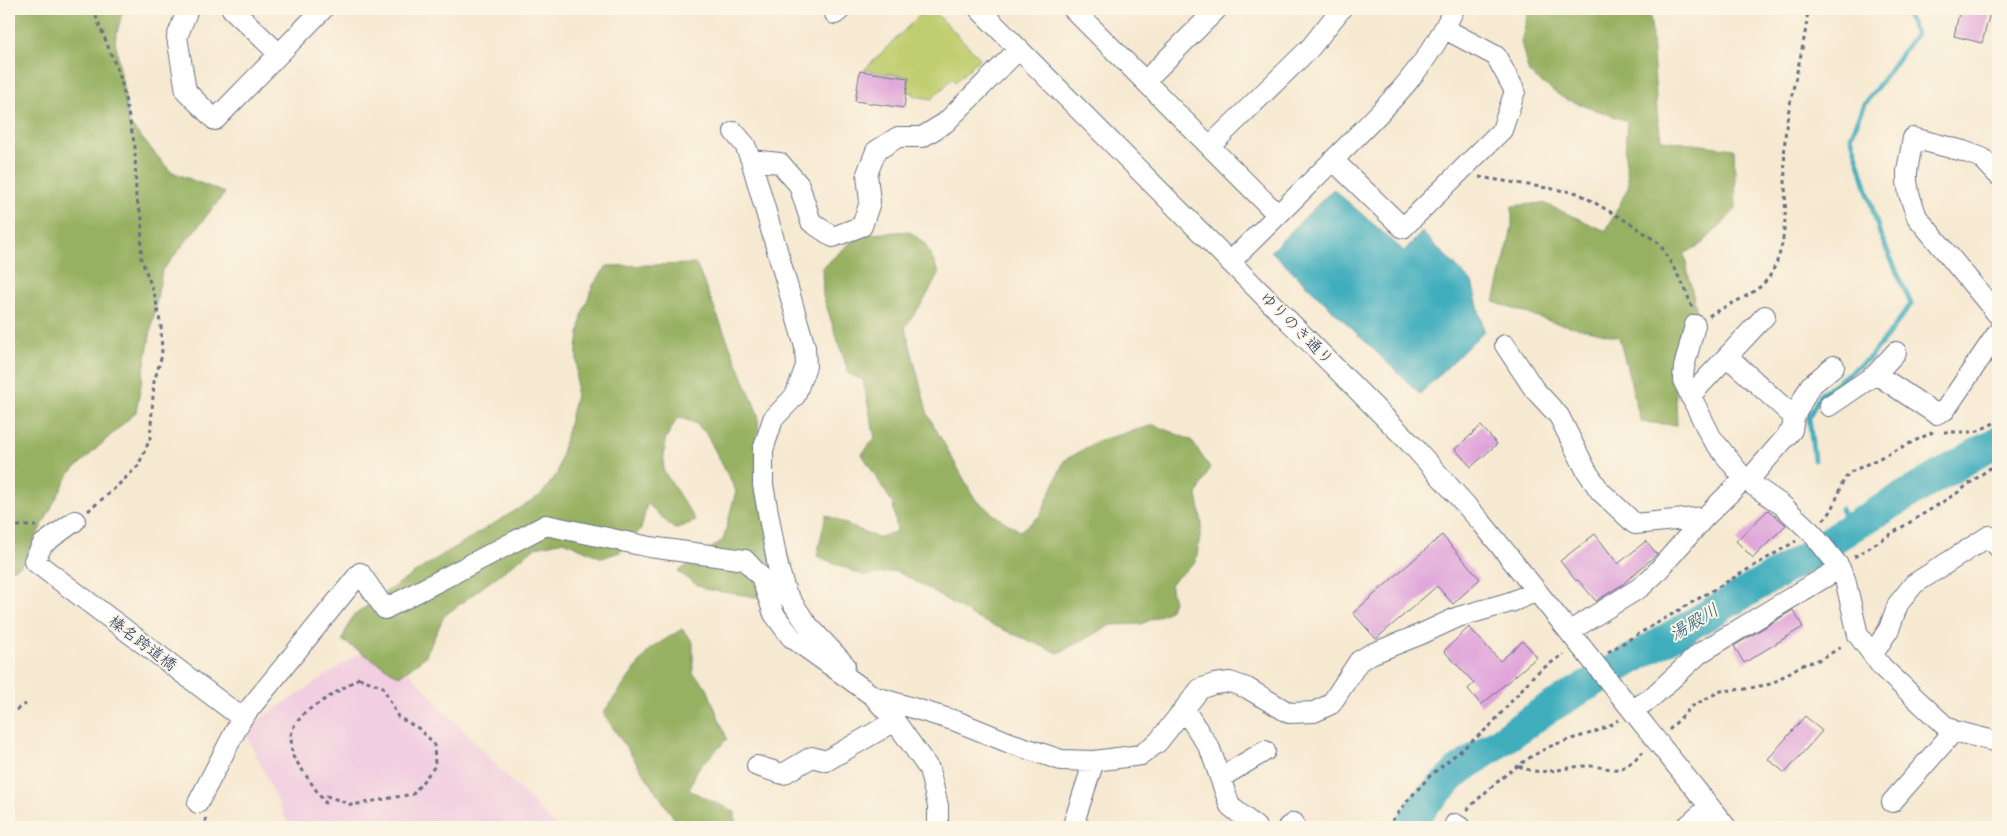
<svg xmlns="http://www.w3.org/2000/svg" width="2007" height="836" viewBox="0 0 2007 836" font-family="Sriracha,'Klee One',sans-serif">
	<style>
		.built { fill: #f2cfe0 }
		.green { fill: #bfce70; stroke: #6d7e67 }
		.forest { fill: #97b162; stroke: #597060 }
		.water { fill: #3fadbd; stroke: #2d6e8e }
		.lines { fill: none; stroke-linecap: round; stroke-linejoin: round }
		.stream { stroke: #3fadbd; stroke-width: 5 }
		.river { stroke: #3fadbd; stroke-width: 31 }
		.building { fill: #dfa2da }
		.minor-casing { stroke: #687086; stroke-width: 22 }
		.path { stroke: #687086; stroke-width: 3; stroke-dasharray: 4 4; stroke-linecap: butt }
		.minor { stroke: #fff; stroke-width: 20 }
		.minor-bridge-casing { stroke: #687086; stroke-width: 22; stroke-linecap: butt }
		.minor-bridge { stroke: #fff; stroke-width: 20 }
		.labels { text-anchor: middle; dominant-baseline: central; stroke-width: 4; stroke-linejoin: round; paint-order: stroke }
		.street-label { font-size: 16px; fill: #1b2f5e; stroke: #fcf5e5 }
		.water-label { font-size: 18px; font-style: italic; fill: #285b7f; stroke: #fcf5e5 }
	</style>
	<rect width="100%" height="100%" fill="#fcf5e5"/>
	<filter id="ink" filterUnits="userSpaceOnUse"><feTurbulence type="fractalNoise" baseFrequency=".02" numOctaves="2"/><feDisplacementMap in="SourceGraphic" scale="10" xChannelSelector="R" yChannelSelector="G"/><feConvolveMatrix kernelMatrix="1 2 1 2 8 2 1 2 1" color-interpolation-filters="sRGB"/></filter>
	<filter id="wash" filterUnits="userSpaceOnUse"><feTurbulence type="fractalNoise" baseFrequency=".0096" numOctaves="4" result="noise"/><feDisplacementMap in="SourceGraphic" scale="20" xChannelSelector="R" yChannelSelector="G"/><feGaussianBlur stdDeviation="1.12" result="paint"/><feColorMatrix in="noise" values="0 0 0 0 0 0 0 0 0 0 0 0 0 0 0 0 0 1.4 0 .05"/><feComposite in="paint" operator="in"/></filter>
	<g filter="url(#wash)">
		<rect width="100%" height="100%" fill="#f6e9d1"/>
		<!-- built -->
		<path class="built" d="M379,640L493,762L557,827H290L244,730Z"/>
		<!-- green -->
		<path class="green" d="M926,9H932L980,58L955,82L952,79L932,99L914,96V93L908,92L909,77L864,70Z"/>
		<!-- forest -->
		<path class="forest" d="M9,9H123L115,40L129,123L170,171L225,193L162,271L136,412L69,474L21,565L9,571Z
			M1529,9H1650L1657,113L1661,140L1734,149L1736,209L1703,243L1684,254L1697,313L1677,357L1675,380L1677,425L1641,422L1619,337L1552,322L1494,302L1512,228V206L1543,203L1606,231L1629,186L1625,157L1627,121L1563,98L1529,73L1521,42Z
			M909,231L925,244L939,273L923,302L905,327L928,415L975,499L997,517L1020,531L1040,516L1064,461L1097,441L1154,425L1191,440L1210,468L1197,494L1202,524L1196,561L1170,584L1174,602L1168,612L1141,624L1111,625L1058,653L976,618L922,585L896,571L865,576L817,556L826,515L878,538L897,531L893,504L862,454L875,438L863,380L849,374L823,296L822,268L859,235Z
			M696,264L758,414L761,507L793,564L783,601L704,589L678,572L723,540L736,491L706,433L695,423L678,417L665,440L663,470L696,521L674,529L647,503L641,529L620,552L602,558L564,541L536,547L444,616L425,657L399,676L342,640L352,617L389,590L439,557L541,495L557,474L576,395L577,348L582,315L593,285L607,266Z
			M682,629L693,642V673L706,686L727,739L697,770L689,790L735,812V827H673L676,821L603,713L650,649Z"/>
		<!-- water -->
		<path class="water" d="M1333,189L1404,251L1422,232L1472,282L1484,331L1420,394L1271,251Z"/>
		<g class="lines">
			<!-- stream -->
			<path class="stream" d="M1814,460L1809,417L1820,395L1869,358L1889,334L1911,304L1880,234L1851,136L1865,104L1916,34L1904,9
				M1841,509L1850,528"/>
			<!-- river -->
			<path class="river" d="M1409,827L1426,802L1458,771L1544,711L1804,558L1850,528L1998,441"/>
		</g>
		<g id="blocks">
			<!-- building -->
			<path class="building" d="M1960,9H1991L1982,43L1954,36Z
				M860,71L908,78L904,108L855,101Z
				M1481,426L1497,444L1471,467L1455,449Z
				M1768,510L1786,525L1753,558L1736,541Z
				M1595,534L1618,564L1646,541L1657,554L1623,584L1596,601L1578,580L1576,581L1560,561Z
				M1442,535L1480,579L1453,604L1437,586L1376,639L1353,613Z
				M1793,610L1803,627L1744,663L1734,646Z
				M1469,627L1500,661L1523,641L1537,657L1481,705L1468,689L1474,683L1444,651Z
				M1805,716L1822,731L1785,773L1768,759Z"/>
		</g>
	</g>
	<g filter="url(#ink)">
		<use href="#blocks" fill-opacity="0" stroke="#687086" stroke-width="1"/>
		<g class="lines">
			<defs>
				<path id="minor" d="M188,9L177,37L186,91L215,120L323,9
					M232,9L279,54
					M979,9L1413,446L1482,523L1644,725
					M1073,9L1278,215
					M835,14L841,9
					M1145,81L1217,9
					M734,132L745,145L751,160L805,347L806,366L795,396L773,419L763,450V485L778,567L786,593L806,623L845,665
					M1210,146L1311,47L1341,9
					M751,160L780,163L799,185L811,222L833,237L862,226L870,202L867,174L876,151L898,137H922L945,123L1019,49
					M1333,160L1403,228L1502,130L1515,91L1496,56L1445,29
					M1998,175L1982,158L1963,151L1913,138L1907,171V181L1909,194L1917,217L1998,315
					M1231,261C1268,225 1305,188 1342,151C1387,106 1427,68 1454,9
					M1695,325L1684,367L1683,380L1711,437L1744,479L1782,505L1812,533L1838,565L1845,579L1858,635L1882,667L1944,725L1954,731L1998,742
					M1505,345L1534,389L1559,416L1586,470L1600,491L1635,524L1705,517
					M1728,357L1794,417
					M1876,374L1936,414L1945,410L1998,332
					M1690,396L1765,316
					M1829,406L1876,374L1896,352
					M1747,482L1792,430L1794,417L1810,386L1834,366
					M75,521L43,544L34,561L242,718
					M1570,631L1641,587L1655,574L1705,517L1744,479
					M1873,654L1889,629L1898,604L1914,584L1989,536L1998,547
					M873,696L895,721L929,769L938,806V827
					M1184,709L1210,749L1230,806L1256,827
					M1632,710L1650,699L1700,653L1840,568
					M1664,750L1726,827
					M757,766L783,774L812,757L826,761L895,721
					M1220,778L1265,751
					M1892,802L1954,731
					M198,803L242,718L360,573L385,609L546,525L650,547L745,560L761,577L774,614L791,637L873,696L956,721L1010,743L1061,760L1094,761L1141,755L1158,742L1200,689L1214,684L1230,682L1247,688L1289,713L1314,712L1331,704L1359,661L1371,654L1419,635L1458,617L1511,602L1537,591
					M1455,824L1460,827
					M1080,827L1074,822L1094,761
					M1288,827L1294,823
					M1686,827L1709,807"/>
			</defs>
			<!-- minor casing -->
			<use href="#minor" class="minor-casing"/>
			<!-- path -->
			<path class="path" d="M1479,177L1578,193L1633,225L1660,244L1685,288L1692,308
				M1709,316C1728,303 1756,296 1769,277C1796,235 1780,175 1786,128C1791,88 1805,49 1808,9
				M1944,432H1976L1998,421
				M88,511L113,490L138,466L150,439L154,382L162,355L161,327L155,296L141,258L142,218L136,197L135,147L121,79L93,9
				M1823,520C1840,507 1835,485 1851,472L1933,432
				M9,526H36
				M1854,557L1957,493L1998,462
				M1608,652L1796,541
				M359,678L383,687L398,717L418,728L434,743L435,766L413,794L352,805L327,796L325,803L292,755L291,735L294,726L305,712Z
				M9,714L26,704
				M1669,730L1691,707L1713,695L1721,691L1745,689L1771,684L1800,666L1821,659L1843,646
				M1519,766C1545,779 1564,765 1591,766C1599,766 1609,770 1618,769C1628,767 1636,758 1643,752
				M1467,810C1489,788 1515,765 1543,750C1567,737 1596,736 1618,720
				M205,818L209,827
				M1387,827L1409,799L1430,776L1490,726L1535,674L1564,654"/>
			<!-- minor -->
			<use href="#minor" class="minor"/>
			<defs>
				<path id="minor-bridge" d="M1644,725L1664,750"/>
			</defs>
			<!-- minor-bridge casing -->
			<use href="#minor-bridge" class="minor-bridge-casing"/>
			<!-- minor-bridge -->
			<use href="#minor-bridge" class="minor-bridge"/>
		</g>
	</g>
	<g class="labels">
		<!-- street labels -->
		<g class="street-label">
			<text transform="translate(1297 328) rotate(45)">ゆりのき通り</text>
			<text transform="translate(143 643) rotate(37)">榛名跨道橋</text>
		</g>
		<!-- water labels -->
		<g class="water-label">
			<text transform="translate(1694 622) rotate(-31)">湯殿川</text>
		</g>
	</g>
	<!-- margin -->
	<rect width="2007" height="836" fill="none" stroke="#fcf5e5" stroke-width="30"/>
</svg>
